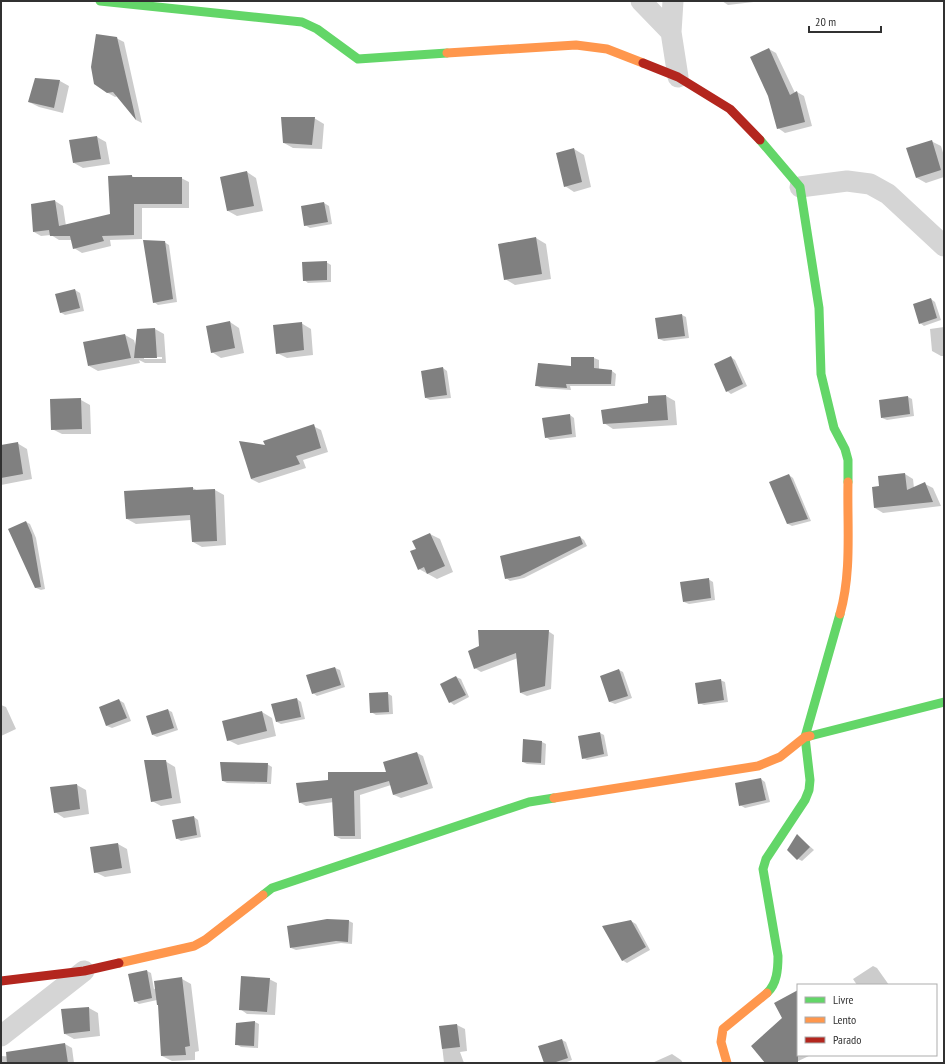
<svg xmlns="http://www.w3.org/2000/svg" width="945" height="1064" viewBox="0 0 945 1064" font-family="'PT Sans Narrow',sans-serif">
	<style>
		.shadow { fill: #0003; fill-rule: evenodd }
		.building { fill: #808080 }
		.lines { fill: none; stroke-linecap: round; stroke-linejoin: round }
		.street { stroke: #d5d5d5; stroke-width: 21 }
		.fast { stroke: #63d668; stroke-width: 9 }
		.slow { stroke: #ff974d; stroke-width: 9 }
		.jam { stroke: #b3261e; stroke-width: 9 }
	</style>
	<rect width="100%" height="100%" fill="#fff"/>
	<!-- shadow -->
	<path class="shadow" d="M722,1H762L728,5Z
		M116,38L124,42L142,123L136,120L118,96L115,97L108,93Z
		M769,49L776,53L795,93L797,92L804,96L812,126L785,133L778,128Z
		M60,81L69,86L63,113L39,107L29,102Z
		M314,118L324,124L322,149L293,148L284,143Z
		M97,137L106,142L110,164L83,168L74,163Z
		M931,141L941,146L944,156V177L926,183L917,178Z
		M574,149L584,155L591,187L574,192L565,186Z
		M247,172L256,178L263,211L237,216L228,211Z
		M132,176L135,178H181L189,182V208H142V239L110,240L111,246L82,253L74,248L72,240H59L51,235L41,236L34,232L55,201L63,206L66,226L111,215Z
		M324,203L329,206L332,224L310,228L305,225L302,207Z
		M536,238L546,244L551,279L515,285L505,279Z
		M164,242L169,245L177,302L158,305L154,302Z
		M326,262L331,265V282L308,283L304,280Z
		M75,290L80,293L84,311L65,315L60,312Z
		M931,299L935,302L941,320L924,326L920,323Z
		M682,315L686,317L689,338L664,341L659,339Z
		M230,322L239,328L244,353L221,358L212,352Z
		M301,323L311,329L313,355L287,358L277,353Z
		M944,327V356H941L932,351L930,329Z
		M155,329L164,334L166,363H145L139,360L140,363L98,371L89,366L125,335L134,340L136,347L138,330ZM144,357H162V359H144Z
		M731,357L735,360L747,386L731,394L727,391Z
		M572,358H594L599,360V370L612,371L616,374L615,386H570L571,390L541,388L536,385L572,367Z
		M1,365L2,366V388H1Z
		M443,368L447,371L451,398L430,400L426,398Z
		M666,396L675,401L677,425L613,429L604,423Z
		M908,397L912,399L914,416L887,420L882,418Z
		M81,400L90,405L91,434H62L52,429Z
		M570,415L574,418L576,437L550,440L546,437Z
		M313,426L321,430L328,452L303,460L306,468L259,483L251,479L266,446Z
		M17,443L27,449L32,479L1,485V446Z
		M905,474L913,479L914,488L925,484L933,488L941,506L883,513L875,508L881,487Z
		M789,475L793,478L811,521L792,526L788,524Z
		M193,488L198,491L215,490L224,495L226,545L202,547L193,542L191,520L136,524L127,519Z
		M26,522L30,524L36,538L45,589L41,590L36,588Z
		M430,534L440,539L453,572L437,579L419,569L417,550Z
		M580,537L584,540L587,546L524,578L510,581L506,578Z
		M708,579L713,582L715,600L689,604L684,602Z
		M548,631L554,635L551,689L527,696L521,693L518,658L481,672L475,668Z
		M335,668L340,670L345,687L317,696L313,693Z
		M619,670L623,672L632,698L615,704L610,702L602,676Z
		M456,677L461,679L469,697L454,705L450,702Z
		M720,680L725,682L728,702L704,705L699,703Z
		M387,693L392,696L393,714L376,715L371,712Z
		M297,699L301,702L305,719L281,724L277,722Z
		M119,700L124,703L131,721L112,728L107,726L100,708Z
		M1,705L6,707L16,729L1,736Z
		M168,710L172,712L178,730L157,737L153,735Z
		M262,712L272,718L276,736L238,745L228,740Z
		M600,733L604,735L608,756L587,760L583,758Z
		M542,742L546,744L545,765L527,764L523,762Z
		M417,753L423,756L433,788L401,798L394,795L391,785L360,795L361,839H341L335,836L334,802L306,806L299,802L388,773Z
		M165,761L175,767L181,803L161,806L152,801Z
		M267,764L272,767L271,784L227,783L223,781Z
		M761,779L765,782L770,802L745,808L740,805Z
		M77,785L86,790L89,814L64,818L55,812Z
		M194,817L198,820L201,837L181,841L176,838Z
		M798,836L814,850L802,861L798,859Z
		M118,844L127,849L131,873L105,877L95,872Z
		M349,921L353,923L352,944L341,943L296,950L291,948Z
		M631,921L636,924L650,950L627,963L622,960Z
		M873,966L877,968L889,985H857L853,979Z
		M147,971L151,973L154,989L182,979L191,984L199,1051L195,1052V1060L172,1061L162,1056L159,1006L157,1000L139,1004L135,1001Z
		M269,979L277,983L275,1015L247,1014L240,1009Z
		M798,996V1055H811L794,1063H775L783,1018Z
		M89,1008L98,1013L100,1036L74,1039L65,1034Z
		M255,1022L259,1024L258,1048L241,1047L236,1044L237,1024Z
		M457,1025L465,1029L467,1051L460,1052L464,1063H444L440,1027Z
		M562,1040L566,1042L572,1060L564,1063H545Z
		M65,1044L72,1048L74,1063H1V1056L35,1058Z
		M672,1054L681,1060L683,1063H652Z"/>
	<!-- building -->
	<path class="building" d="M96,34L117,37L136,120L113,92L107,93L94,84L91,67Z
		M769,48L790,95L797,91L805,122L777,129L768,96L750,57Z
		M35,78L60,80L54,108L28,102Z
		M281,117H315L312,145L283,143Z
		M97,136L101,159L73,163L69,140Z
		M932,140L941,170L916,178L906,148Z
		M574,148L582,182L564,187L556,153Z
		M247,171L254,206L227,211L220,177Z
		M132,175V177H182V204H134V235L102,236L104,241L73,249L70,236H50L49,230L33,232L31,204L55,200L59,226L110,214L108,176Z
		M324,202L328,222L304,226L301,206Z
		M536,237L542,274L504,280L498,244Z
		M143,240L165,241L173,299L153,303Z
		M327,261V280L303,281L302,262Z
		M75,289L80,308L60,313L55,294Z
		M931,298L937,318L919,324L913,304Z
		M682,314L685,336L658,339L655,318Z
		M230,321L235,348L211,353L206,326Z
		M302,322L304,350L276,354L273,325Z
		M155,328L157,358H134L137,329Z
		M125,334L131,358L88,366L83,342Z
		M731,356L743,384L726,392L714,364Z
		M571,357H594V368L612,370L611,384H566L567,388L535,386L538,363L571,366Z
		M443,367L447,395L425,398L421,371Z
		M666,395L668,420L603,424L601,410L648,403V396Z
		M908,396L910,414L881,418L879,400Z
		M81,398L82,429L51,430L50,399Z
		M570,414L572,434L545,438L542,418Z
		M314,424L321,448L296,456L300,464L251,479L239,441L265,445L263,441Z
		M18,442L23,474L1,478V445Z
		M905,473L907,490L925,482L933,502L874,508L872,487L879,486L878,476Z
		M789,474L808,519L787,524L769,482Z
		M193,487V490L215,489L217,541L192,542L190,515L126,519L124,491Z
		M26,521L32,535L41,587L35,588L8,529Z
		M430,533L445,566L427,574L424,567L418,570L410,551L416,549L412,541Z
		M580,536L583,544L520,576L505,579L500,556Z
		M709,578L711,598L683,602L680,582Z
		M478,630H549L545,686L520,693L516,653L474,669L468,651L479,646Z
		M335,667L341,685L312,694L306,675Z
		M619,669L628,696L609,702L600,676Z
		M456,676L466,695L449,703L440,684Z
		M721,679L724,700L698,704L695,683Z
		M388,692L389,712L370,713L369,693Z
		M297,698L301,717L276,722L271,704Z
		M119,699L127,718L106,726L99,707Z
		M168,709L174,728L152,735L146,716Z
		M262,711L267,731L227,741L222,721Z
		M600,732L604,754L582,759L578,736Z
		M523,739L542,741L541,763L522,762Z
		M417,752L428,784L393,795L389,781L354,791L355,836H334L332,798L299,803L296,783L328,780V772H386L383,762Z
		M144,760H166L172,798L151,802Z
		M220,762L268,763L267,782L222,781Z
		M761,778L766,800L739,806L735,783Z
		M77,784L80,809L54,813L50,787Z
		M194,816L197,835L176,839L172,820Z
		M797,834L810,847L797,860L787,850Z
		M118,843L122,868L94,873L90,847Z
		M327,919L349,920L348,942L336,941L290,948L287,926Z
		M631,920L646,947L622,961L602,926Z
		M147,970L152,998L134,1002L128,974Z
		M241,976L270,978L267,1012L239,1010Z
		M182,977L190,1046L185,1047L186,1055L161,1056L158,1005H157L154,981Z
		M798,990V1063H765L751,1046L782,1018L774,1003Z
		M89,1007L90,1031L64,1034L61,1009Z
		M255,1021L254,1046L235,1045L236,1023Z
		M457,1024L460,1047L442,1049L439,1026Z
		M562,1039L568,1058L553,1063H544L538,1046Z
		M65,1043L68,1063H7L6,1052Z"/>
	<g class="lines">
		<!-- street -->
		<path class="street" d="M641,1L671,32
			M673,1L671,32L678,77
			M800,187L847,181L870,184L888,194L944,246
			M1,1036L84,971"/>
		<!-- fast -->
		<path class="fast" d="M100,1L302,22L317,29L358,59L447,53
			M760,140L800,187L819,308L821,374L834,428L845,449L848,460V482
			M810,736L944,702
			M263,895L272,888L529,802L554,798
			M767,993C777,984 778,969 778,956L763,869L766,859L805,800L809,790L810,780L805,737L840,614"/>
		<!-- slow -->
		<path class="slow" d="M447,53L576,45L607,49L643,63
			M840,614C852,572 847,526 848,482
			M554,798L758,766L780,757L805,737L810,736
			M119,963L194,946L205,940L263,895
			M727,1063L721,1042L723,1029L767,993"/>
		<!-- jam -->
		<path class="jam" d="M643,63L678,77L730,109L760,140
			M1,981L84,971L119,963"/>
	</g>
	<!-- border -->
	<rect width="945" height="1064" fill="none" stroke="#313131" stroke-width="4"/>
	<!-- legend -->
	<rect x="797" y="984" width="140" height="72" fill="#ffffff" stroke="#adadad"/>
	<rect x="805" y="997" width="20" height="6" fill="#63d668" stroke="#adadad"/>
	<text x="833" y="1004" font-size="12" fill="#313131">Livre</text>
	<rect x="805" y="1017" width="20" height="6" fill="#ff974d" stroke="#adadad"/>
	<text x="833" y="1024" font-size="12" fill="#313131">Lento</text>
	<rect x="805" y="1037" width="20" height="6" fill="#b3261e" stroke="#adadad"/>
	<text x="833" y="1044" font-size="12" fill="#313131">Parado</text>
	<!-- scale -->
	<path d="M809 26v6h72v-6" fill="none" stroke="#313131" stroke-width="2"/>
	<text x="815" y="26" font-size="12" fill="#313131" stroke="#ffffff" stroke-width="3" paint-order="stroke">20 m</text>
</svg>
